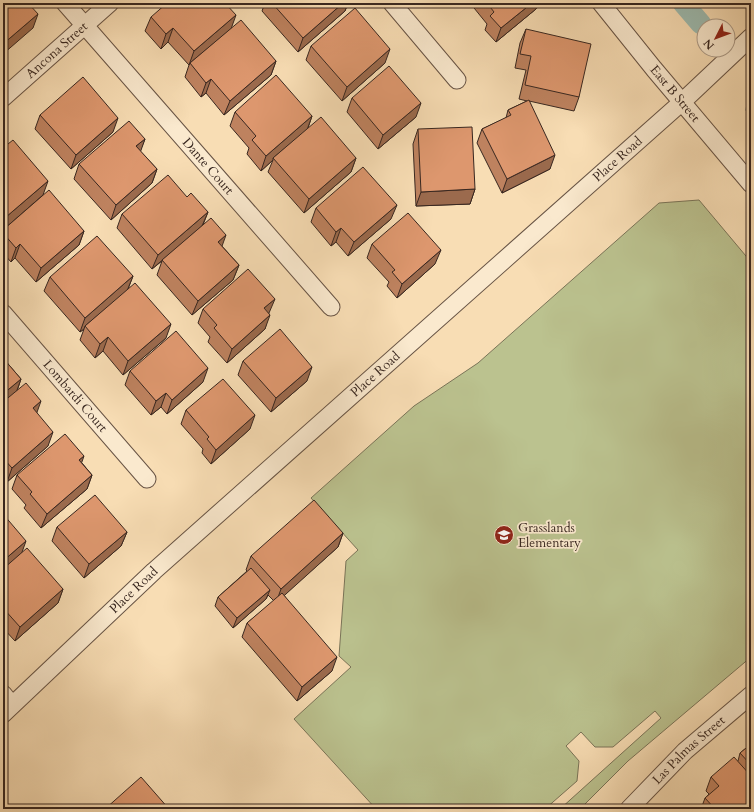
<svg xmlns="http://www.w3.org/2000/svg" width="754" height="812" viewBox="0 0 754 812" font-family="Cardo,serif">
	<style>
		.green { fill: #bbc28f; stroke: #7a7458 }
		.water { fill: #9dbbb0; stroke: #758076 }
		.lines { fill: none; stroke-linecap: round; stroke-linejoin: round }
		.canal { stroke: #9dbbb0; stroke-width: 21 }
		.street-casing { stroke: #685445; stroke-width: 19 }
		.street { stroke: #fae9ce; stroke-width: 17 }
		.wall { fill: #be825f; stroke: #382720 }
		.shaded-wall { fill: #9b6a4d; stroke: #382720 }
		.building { fill: #dd976e; stroke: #382720 }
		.labels { text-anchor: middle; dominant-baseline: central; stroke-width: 3.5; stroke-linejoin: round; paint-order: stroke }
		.street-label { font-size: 13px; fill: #382720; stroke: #fae9ce }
		.poi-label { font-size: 13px; fill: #382720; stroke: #fae9ce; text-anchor: start }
	</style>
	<rect width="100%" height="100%" fill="#f8ddb4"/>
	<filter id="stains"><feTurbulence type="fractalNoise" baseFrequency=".005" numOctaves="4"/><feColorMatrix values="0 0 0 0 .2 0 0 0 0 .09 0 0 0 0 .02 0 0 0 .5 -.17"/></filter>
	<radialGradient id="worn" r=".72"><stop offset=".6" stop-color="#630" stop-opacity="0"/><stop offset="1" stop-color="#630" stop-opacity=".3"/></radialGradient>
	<!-- green -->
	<path class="green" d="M699,200L751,262V657L628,761L580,809H560L661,718L655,711L613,747H595L581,732L566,746L579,761L577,781L545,809H376L294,719L351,667L339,656L346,561L358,550L311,498L414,406L478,363L659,203Z"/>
	<!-- water -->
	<path class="water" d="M751,87V125L746,110L749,89Z"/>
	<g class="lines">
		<!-- canal -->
		<path class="canal" d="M683,3L701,24"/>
		<defs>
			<g id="street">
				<path id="s1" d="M65,3L331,307"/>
				<path d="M392,3L457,80"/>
				<path id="s2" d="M601,3L654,69L751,184"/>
				<path id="s3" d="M3,98L110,3"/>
				<path id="s4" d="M3,313L147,479"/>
				<path d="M3,694L12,705"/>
				<path id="s5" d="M3,714L154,571L682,102L751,37"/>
				<path id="s6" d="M629,809L685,751L751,695"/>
			</g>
		</defs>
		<!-- street casing -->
		<use href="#street" class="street-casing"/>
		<!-- street -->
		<use href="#street" class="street"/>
	</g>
	<!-- wall -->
	<path class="wall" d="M253,3H262L257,8Z
		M265,3H348L345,11L298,52L262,11Z
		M470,3H539L536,9L496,42L485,30L487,24Z
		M151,17L231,28L276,61L271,75L224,115L206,93L201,97L185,77L189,65L168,42L161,49L145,31Z
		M526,29L579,97L574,111L529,101L550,169L502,193L477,143L482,129L506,118L508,110L527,101L519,99L526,70L515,68L520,43Z
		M311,46L385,63L342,101L306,60Z
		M352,98L416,117L378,149L347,112Z
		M235,112L312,116L308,128L356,158L351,172L304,213L268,172L273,160L261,171L247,154L249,148L230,126Z
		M40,115L113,132L71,169L35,129Z
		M418,129L475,189L470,204L416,206L413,144Z
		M145,139L140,151L157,169L152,183L111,220L74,179L79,164Z
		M3,148L43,195L84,231L79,245L36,282L15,258L11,262L3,253Z
		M187,197L208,212L203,225L239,265L233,280L192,315L157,275L162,261L152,269L117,228L122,214Z
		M316,208L391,219L348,256L336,242L331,246L311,222Z
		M372,244L435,264L397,298L387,286L389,282L367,258Z
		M133,276L128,289L166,338L123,375L103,351L95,358L80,340L84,329L80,332L44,291L50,277Z
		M203,309L269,313L265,329L227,363L208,342L210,337L198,323Z
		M3,358L21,379L17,391L37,413L48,446L7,482L3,478Z
		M243,361L307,381L271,412L238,375Z
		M130,371L203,382L167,414L161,407L151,415L125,385Z
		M186,410L250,429L211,464L202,453L203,449L181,424Z
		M82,463L92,475L87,489L41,528L24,508L26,505L12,489L17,475Z
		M3,514L22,552L63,589L58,603L15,641L3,628Z
		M57,527L127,532L121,546L84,578L52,541Z
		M343,533L338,547L284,595L332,671L297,701L242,637L247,623L274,601L268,595L266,599L233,628L215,606L218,597L247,571L246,570L251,556Z
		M751,744V809H701L705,798L709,794L706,791L711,777L738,761L740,753Z"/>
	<!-- shaded-wall -->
	<path class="shaded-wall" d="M258,3H262L257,8Z
		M343,3H348L345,11L298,52L303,38Z
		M532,3H539L536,9L496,42L501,28Z
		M38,14L33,28L3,54V44Z
		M236,15L231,29L190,63L189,65L194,51Z
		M173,28L168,42L161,49L166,34Z
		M390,49L385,63L342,101L347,87Z
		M276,61L271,75L224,115L230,101Z
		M211,79L206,93L201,97L206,83Z
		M421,103L416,117L378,149L383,135Z
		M312,116L307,130L273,158V160L261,171L266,156Z
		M118,118L113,132L71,169L76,155Z
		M145,139L140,153L136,146Z
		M555,155L550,169L502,193L507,179Z
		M356,158L351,172L304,213L309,199Z
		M157,169L152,183L111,220L116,205Z
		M48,181L43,195L3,230V227L6,217Z
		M475,189L470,204L416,206L421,192Z
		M397,205L391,219L348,256L354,242Z
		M208,212L202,226L152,269L158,255Z
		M341,228L336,242L331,246L336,232Z
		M84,231L79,245L36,282L41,268Z
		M226,235L221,249L218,242Z
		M20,244L15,258L11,262L16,248Z
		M441,250L435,264L397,298L402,284Z
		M239,265L233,280L192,315L198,301Z
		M133,276L127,291L85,326L84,329L80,332L85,318Z
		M275,299L269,313L259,322L264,308Z
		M270,315L265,329L227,363L232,349Z
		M171,324L166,338L123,375L128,361Z
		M108,337L103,351L95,358L100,344Z
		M312,367L307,381L271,412L276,398Z
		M208,368L203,382L167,414L172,400Z
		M21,379L16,393L3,404V394Z
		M166,393L161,407L151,415L156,401Z
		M41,401L36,415L33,408Z
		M255,415L250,429L211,464L216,450Z
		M53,432L48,446L7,482L12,468Z
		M84,456L79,470V460Z
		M92,475L87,489L41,528L47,514Z
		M127,532L121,546L84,578L89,564Z
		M343,533L338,547L276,603L281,589Z
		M26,541L21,555L3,570V561Z
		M63,589L58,603L15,641L20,627Z
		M270,590L266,599L233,628L237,618Z
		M337,657L332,671L297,701L302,687Z"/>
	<!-- building -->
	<path class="building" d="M3,3H28L38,14L3,44Z
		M167,3H225L236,15L194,51L173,28L166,34L151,17Z
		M272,3H343L303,38Z
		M487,3H532L501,28L490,16L494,12Z
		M355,8L390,49L347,87L311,46Z
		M241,20L276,61L230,101L211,79L206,83L190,63Z
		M526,29L591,44L579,97L525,85L531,56L520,54Z
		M389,66L421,103L383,135L352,98Z
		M276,75L312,116L266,156L252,140L256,136L235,112Z
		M83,77L118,118L76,155L40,115Z
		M529,100L555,155L507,179L482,129L511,115L508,110Z
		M321,117L356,158L309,199L273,158Z
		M129,121L145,139L136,146L157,169L116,205L79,164Z
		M472,127L475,189L421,192L418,129Z
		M13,140L48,181L6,217L3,213V148Z
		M363,167L397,205L354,242L341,228L336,232L316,208Z
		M168,175L187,197L191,193L208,212L158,255L122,214Z
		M49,190L84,231L41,268L20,244L16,248L3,233V230Z
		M408,213L441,250L402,284L392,272L395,270L372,244Z
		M211,218L226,235L218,242L239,265L198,301L162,260Z
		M97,236L133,276L85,318L50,277Z
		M248,269L275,299L264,308L270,315L232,349L214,328L217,325L203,309Z
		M135,283L171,324L128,361L108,337L100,344L85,326Z
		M280,329L312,367L276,398L243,361Z
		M176,331L208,368L172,400L166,393L156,401L130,371Z
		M3,358L21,379L3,394Z
		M223,379L255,415L216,450L207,439L209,437L186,410Z
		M26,383L41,401L33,408L53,432L12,468L3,458V402Z
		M65,434L84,456L79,460L92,475L47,514L30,494L32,492L17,475Z
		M95,495L127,532L89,564L57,527Z
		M314,500L343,533L281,589L251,556Z
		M3,514L26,541L3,561Z
		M27,548L63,589L20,627L3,608V569Z
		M251,568L270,590L237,618L218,597Z
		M282,593L337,657L302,687L247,623Z
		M751,744V765L740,753Z
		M734,757L751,776V809H715L705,798L719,786L711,777Z
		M141,777L169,809H105Z"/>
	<!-- icons -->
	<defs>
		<symbol id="school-disc" viewBox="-11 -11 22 22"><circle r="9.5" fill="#8f2418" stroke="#fae9ce"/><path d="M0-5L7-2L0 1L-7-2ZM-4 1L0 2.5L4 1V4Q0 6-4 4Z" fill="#fff"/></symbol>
	</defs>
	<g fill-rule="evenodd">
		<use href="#school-disc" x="493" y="524" width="22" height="22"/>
	</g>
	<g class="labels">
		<!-- street labels -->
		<g class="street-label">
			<text stroke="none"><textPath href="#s3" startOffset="72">Ancona Street</textPath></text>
			<text stroke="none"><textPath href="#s2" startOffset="117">East B Street</textPath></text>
			<text stroke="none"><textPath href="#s5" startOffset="828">Place Road</textPath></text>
			<text stroke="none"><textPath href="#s1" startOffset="217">Dante Court</textPath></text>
			<text stroke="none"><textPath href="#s5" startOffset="504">Place Road</textPath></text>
			<text stroke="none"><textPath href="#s4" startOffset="110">Lombardi Court</textPath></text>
			<text stroke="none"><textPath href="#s5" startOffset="180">Place Road</textPath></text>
			<text stroke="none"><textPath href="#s6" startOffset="84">Las Palmas Street</textPath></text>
		</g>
		<!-- poi labels -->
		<g class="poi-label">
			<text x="518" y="528">Grasslands<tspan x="518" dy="15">Elementary</tspan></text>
		</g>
	</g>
	<!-- margin -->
	<rect width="754" height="812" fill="none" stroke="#f8ddb4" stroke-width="16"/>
	<rect x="4" y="4" width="746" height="804" fill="none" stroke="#382720" stroke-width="2"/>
	<rect x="8" y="8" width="738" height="796" fill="none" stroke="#382720"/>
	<!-- north arrow -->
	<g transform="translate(716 38) rotate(228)"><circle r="19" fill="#fae9ce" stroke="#ac9b88"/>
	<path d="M0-3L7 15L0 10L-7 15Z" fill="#8f2418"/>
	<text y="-6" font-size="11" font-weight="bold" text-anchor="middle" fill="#382720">N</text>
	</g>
	<rect width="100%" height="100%" filter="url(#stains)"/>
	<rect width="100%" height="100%" fill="url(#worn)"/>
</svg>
